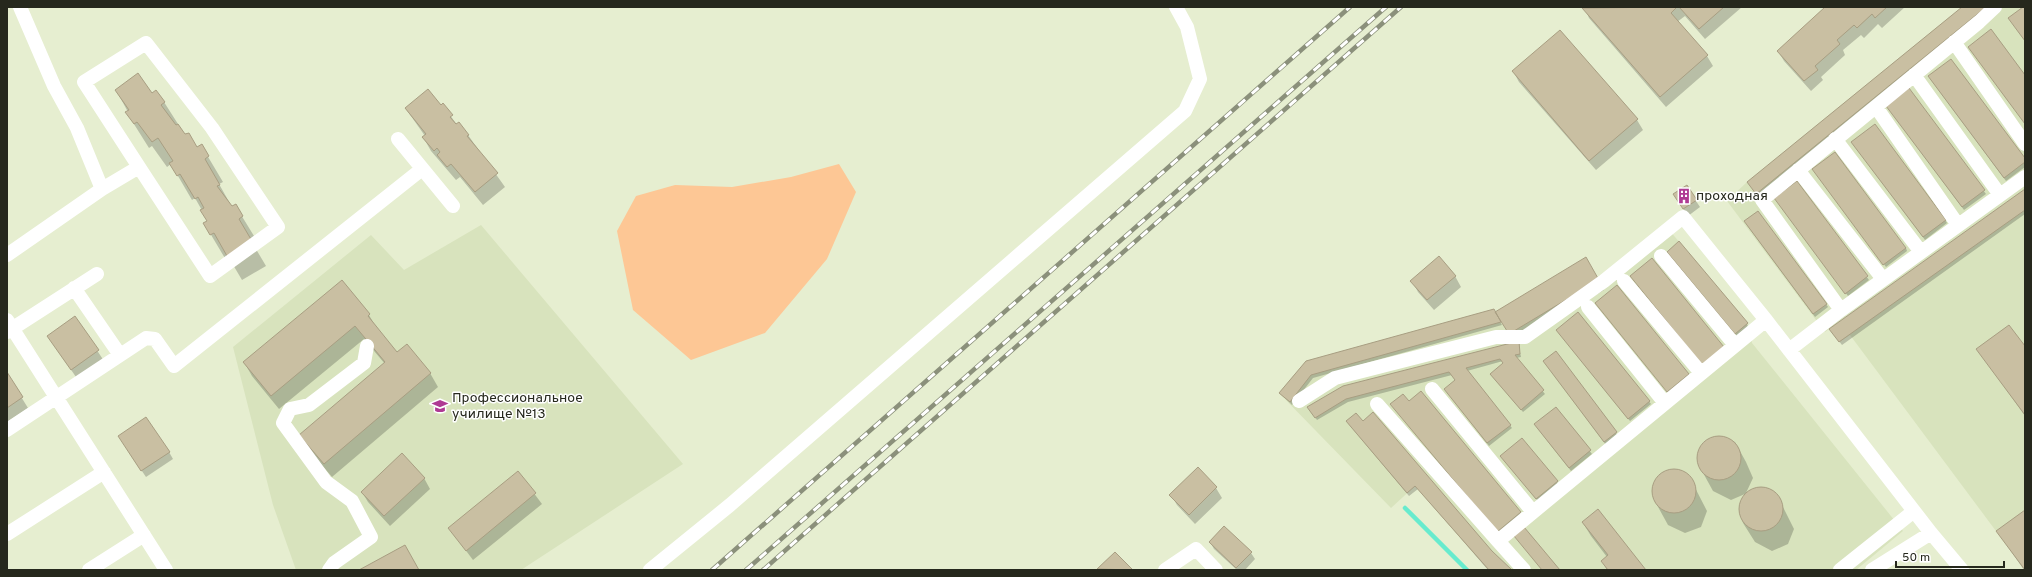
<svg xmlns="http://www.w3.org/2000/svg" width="2032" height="577" viewBox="0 0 2032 577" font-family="Overpass,sans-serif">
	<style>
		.built { fill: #d8e3bd }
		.green { fill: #fdc795 }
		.shadow { fill: #0003 }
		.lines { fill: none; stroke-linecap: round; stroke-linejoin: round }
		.stream { stroke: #67ebce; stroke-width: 4.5 }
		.building { fill: #c9bfa2; stroke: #a89e82 }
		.minor { stroke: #fff; stroke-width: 14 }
		.rail-casing { stroke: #8b907b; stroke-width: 4.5 }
		.rail { stroke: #fff; stroke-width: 3; stroke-dasharray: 9; stroke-linecap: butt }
		.labels { text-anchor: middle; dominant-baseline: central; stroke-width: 3; stroke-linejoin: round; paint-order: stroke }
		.poi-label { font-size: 14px; fill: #26281d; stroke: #fff; text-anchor: start }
	</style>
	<rect width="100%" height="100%" fill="#e6eed0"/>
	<!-- built -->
	<path class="built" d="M1962,7H2025V570L1850,335L1839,342L1829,329L1825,332L1727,201L1747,182Z
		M1664,224L1748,323L1752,343L1903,531L1856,570H1489L1415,486L1391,508L1279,393L1306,361L1495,312L1509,334L1599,280Z
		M481,225L683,464L521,570H296L273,505L233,347L371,235L404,270Z"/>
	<!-- green -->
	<path class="green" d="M839,164L856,192L827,259L765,333L691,360L633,310L617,231L636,196L675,185L732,187L791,177Z"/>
	<!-- shadow -->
	<path class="shadow" d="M1584,7H1742L1705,39L1685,16L1677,22L1707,56L1713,66L1666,107L1589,18Z
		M1827,7H1905L1882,28L1878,24L1864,38L1861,35L1843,50L1845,55L1821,77L1823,80L1811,91L1784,61L1778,51Z
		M1964,7H1991L1759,196L1750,185Z
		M1513,71L1637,120L1643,130L1596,170L1519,82Z
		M1929,77L2025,160V167L2006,181Z
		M116,90L152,94L164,102L185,135L197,148L201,145L223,182L219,184L232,207L235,205L257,241L253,244L266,266L242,280L229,258L226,260L204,223L208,221L195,198L192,200L171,164L167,167L152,146L149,148L127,113L128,112Z
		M1909,90L1986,194L1964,210L1889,109Z
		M443,105L457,125L468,135L505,187L483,205L460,177L456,180L431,151L423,137L425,136L406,109L441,106Z
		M1854,145L1945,220L1947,223L1925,240Z
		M1815,172L1906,248L1907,251L1886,267Z
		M1797,182L1869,280L1848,296L1777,201Z
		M1686,186L1700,207L1688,216L1678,201Z
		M2025,190V214L1842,345L1832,332Z
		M1747,225L1826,304L1828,307L1815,317Z
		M1668,252L1747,324L1748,327L1737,336Z
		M1585,259L1604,290L1518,342L1521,357L1516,358L1545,394L1523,412L1493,377L1504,363L1503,361L1467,371L1512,428L1489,446L1447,392L1456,380L1452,375L1348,402L1317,420L1310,410L1515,343L1503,323Z
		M1455,276L1461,287L1434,310L1418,292L1412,281Z
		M342,282L369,315L377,329L397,353L430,373L438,387L332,477L308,449L300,436L385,364L364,339L279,409L252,376L244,362Z
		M1617,286L1690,378L1670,394L1598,306Z
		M1493,310L1502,325L1313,378L1292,405L1280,393L1307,362Z
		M1578,313L1651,404L1630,421L1559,333Z
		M75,317L104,361L78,380L55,346Z
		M2025,348V416L1978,349Z
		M1546,364L1616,433L1618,436L1606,445Z
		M7,374L28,408L7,422Z
		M1409,403L1520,513L1522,516L1499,534Z
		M1556,408L1592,454L1571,471L1535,425Z
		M1347,422L1491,551L1511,570H1488L1418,489L1409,496Z
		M1719,436L1735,442L1746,462L1753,478L1746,493L1761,487L1776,493L1794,529L1788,544L1772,551L1755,542L1743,523L1739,509L1745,494L1731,500L1713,491L1702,471L1697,458L1704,442Z
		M123,443L169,452L173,459L146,477Z
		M1503,459L1557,482L1559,485L1538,501Z
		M1198,468L1216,488L1222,498L1195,524L1177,505L1171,495Z
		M1674,469L1689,476L1707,511L1701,527L1685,533L1668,525L1657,505L1652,491L1658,476Z
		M518,472L542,504L473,560L449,528Z
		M424,478L430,489L390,526L368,502L362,492Z
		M2025,511V570H2024L1998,532Z
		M1583,523L1645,570H1607L1602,561L1607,557L1591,536Z
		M1210,542L1251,553L1255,559L1245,570H1237L1214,549Z
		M1115,553L1131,570H1099Z"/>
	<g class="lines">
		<!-- stream -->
		<path class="stream" d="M1405,508L1467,570"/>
	</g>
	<!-- building -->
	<path class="building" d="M1677,7L1671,13L1708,55L1660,97L1582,8Z
		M1679,7H1724L1699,29Z
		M1825,7H1887L1875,18L1872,14L1857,28L1854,25L1837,40L1840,44L1815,66L1818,70L1804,81L1777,51Z
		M1962,7H1986L1756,194L1747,182Z
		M2023,7H2025V41L2008,18Z
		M1991,29L2025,75V124L1968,47Z
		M1560,30L1638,119L1589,161L1512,71Z
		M1951,59L2025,158V162L2004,178L1928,76Z
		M138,73L152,93L156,90L165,102L161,105L176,125L178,124L185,134L189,133L197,147L202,144L209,156L205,159L220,185L217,186L232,206L236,204L243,216L239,219L252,241L227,256L214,233L210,235L203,223L207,221L200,210L204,208L198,197L195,199L180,174L177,176L169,163L173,161L158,138L152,142L137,122L134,124L125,112L129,110L115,90Z
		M1909,88L1985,190L1962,207L1886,106Z
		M428,89L441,105L443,103L453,115L450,117L456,124L459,122L469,135L467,136L498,173L475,192L451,164L447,167L437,155L440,152L437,148L434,151L422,137L426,134L405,108Z
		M1875,124L1946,220L1923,237L1851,142Z
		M1835,152L1906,248L1883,265L1812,169Z
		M1797,181L1868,276L1845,294L1774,198Z
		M1687,185L1697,200L1683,209L1673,194Z
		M2025,189V210L1839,342L1829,329Z
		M1758,211L1827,304L1813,314L1744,221Z
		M1679,241L1748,323L1735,334L1667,252Z
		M1439,256L1456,276L1427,300L1410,281Z
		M1586,257L1599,280L1509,334L1495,312Z
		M1652,258L1724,347L1702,365L1630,276Z
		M342,280L370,314L368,316L397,352L407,344L431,373L324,464L299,435L385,362L355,326L271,396L243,362Z
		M1617,285L1689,374L1667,392L1595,303Z
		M1494,309L1501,322L1311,375L1290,402L1279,393L1306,361Z
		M1578,312L1650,401L1628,419L1556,330Z
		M75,316L99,350L71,370L47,336Z
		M2009,325L2025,346V415L1976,349Z
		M1519,341L1520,354L1515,355L1544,390L1521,410L1490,374L1503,363L1500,359L1466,368L1511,425L1487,443L1444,389L1455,380L1449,372L1346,399L1315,418L1307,407L1343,386Z
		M1556,351L1617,432L1604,442L1543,361Z
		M7,372L23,397L7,408Z
		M1421,391L1521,512L1497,532L1390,404L1403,394L1409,401Z
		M1556,407L1591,450L1569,468L1534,424Z
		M1373,412L1492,551L1512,570H1489L1415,486L1407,493L1346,421L1356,413L1363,421Z
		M146,417L170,452L141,471L118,436Z
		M1697 458a22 22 0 1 1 44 0a22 22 0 1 1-44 0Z
		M1522,438L1558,481L1536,499L1500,456Z
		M402,453L425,478L384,516L361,492Z
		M1198,467L1217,487L1189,515L1169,495Z
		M1652 491a22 22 0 1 1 44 0a22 22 0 1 1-44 0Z
		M518,471L536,493L466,551L448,528Z
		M1739 509a22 22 0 1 1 44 0a22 22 0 1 1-44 0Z
		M1598,509L1646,570H1608L1601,561L1608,555L1582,522Z
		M2025,510V570L1996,531Z
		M1224,526L1252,552L1236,568L1209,542Z
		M1524,527L1560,570H1542L1514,536Z
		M405,545L419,570H359Z
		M1115,552L1133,570L1097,569Z"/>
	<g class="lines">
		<!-- minor -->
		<path class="minor" d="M1954,42L2025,144
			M1914,75L2000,195
			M1876,107L1958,225
			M398,139L453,206
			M1835,139L1921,252
			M1798,170L1883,279
			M102,189L139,167L84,82L146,43L212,128L278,227L210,276L139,167
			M7,255L102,189L77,128L54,86L20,7
			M1661,256L1735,345
			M1624,281L1701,373
			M74,288L120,355
			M1588,307L1665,403
			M1841,310L1762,200L1979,22L1995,7
			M7,320L166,570
			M7,332L97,274
			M1789,350L1841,310L2025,177
			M1432,389L1533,512
			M1299,401L1335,378L1496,337H1525L1604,281L1683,217L1766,320L1931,533L1962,570
			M1377,404L1498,541
			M7,430L146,338L155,339L174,366L422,169
			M7,534L104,472
			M89,570L144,535
			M329,570L334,563L371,537L352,501L326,482L283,423L290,409L309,405L364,363L367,346
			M650,570L730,505L1185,111L1200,79L1187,27L1176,7
			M1165,570L1196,549L1216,570
			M1524,570L1498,541L1766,320
			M1840,570L1914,511
			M1872,570L1931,533"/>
		<defs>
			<path id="rail" d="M712,570L1350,7
				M746,570L1386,7
				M763,570L1401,7"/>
		</defs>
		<!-- rail casing -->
		<use href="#rail" class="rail-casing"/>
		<!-- rail -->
		<use href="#rail" class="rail"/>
	</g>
	<!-- icons -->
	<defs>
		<symbol id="building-bare" viewBox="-9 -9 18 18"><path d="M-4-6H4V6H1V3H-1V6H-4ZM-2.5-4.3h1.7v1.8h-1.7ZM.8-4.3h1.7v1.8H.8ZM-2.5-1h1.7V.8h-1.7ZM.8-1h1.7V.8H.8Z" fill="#af3a93" stroke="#fff" stroke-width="2.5" paint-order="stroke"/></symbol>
		<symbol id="university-bare" viewBox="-9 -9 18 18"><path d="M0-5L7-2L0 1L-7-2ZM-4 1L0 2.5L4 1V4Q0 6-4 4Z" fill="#af3a93" stroke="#fff" stroke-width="2.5" paint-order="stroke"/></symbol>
	</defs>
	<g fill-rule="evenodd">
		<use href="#building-bare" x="1673" y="185" width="22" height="22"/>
		<use href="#university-bare" x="429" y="395" width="22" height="22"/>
	</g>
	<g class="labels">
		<!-- poi labels -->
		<g class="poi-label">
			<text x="1696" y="196">проходная</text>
			<text x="452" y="398">Профессиональное<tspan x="452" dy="16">училище №13</tspan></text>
		</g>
	</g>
	<!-- border -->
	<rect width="2032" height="577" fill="none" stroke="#26281d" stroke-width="16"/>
	<!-- scale -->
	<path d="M1896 561v6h108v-6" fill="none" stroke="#26281d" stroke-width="2"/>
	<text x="1902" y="561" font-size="12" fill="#26281d" stroke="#ffffff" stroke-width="3" paint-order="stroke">50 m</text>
</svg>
